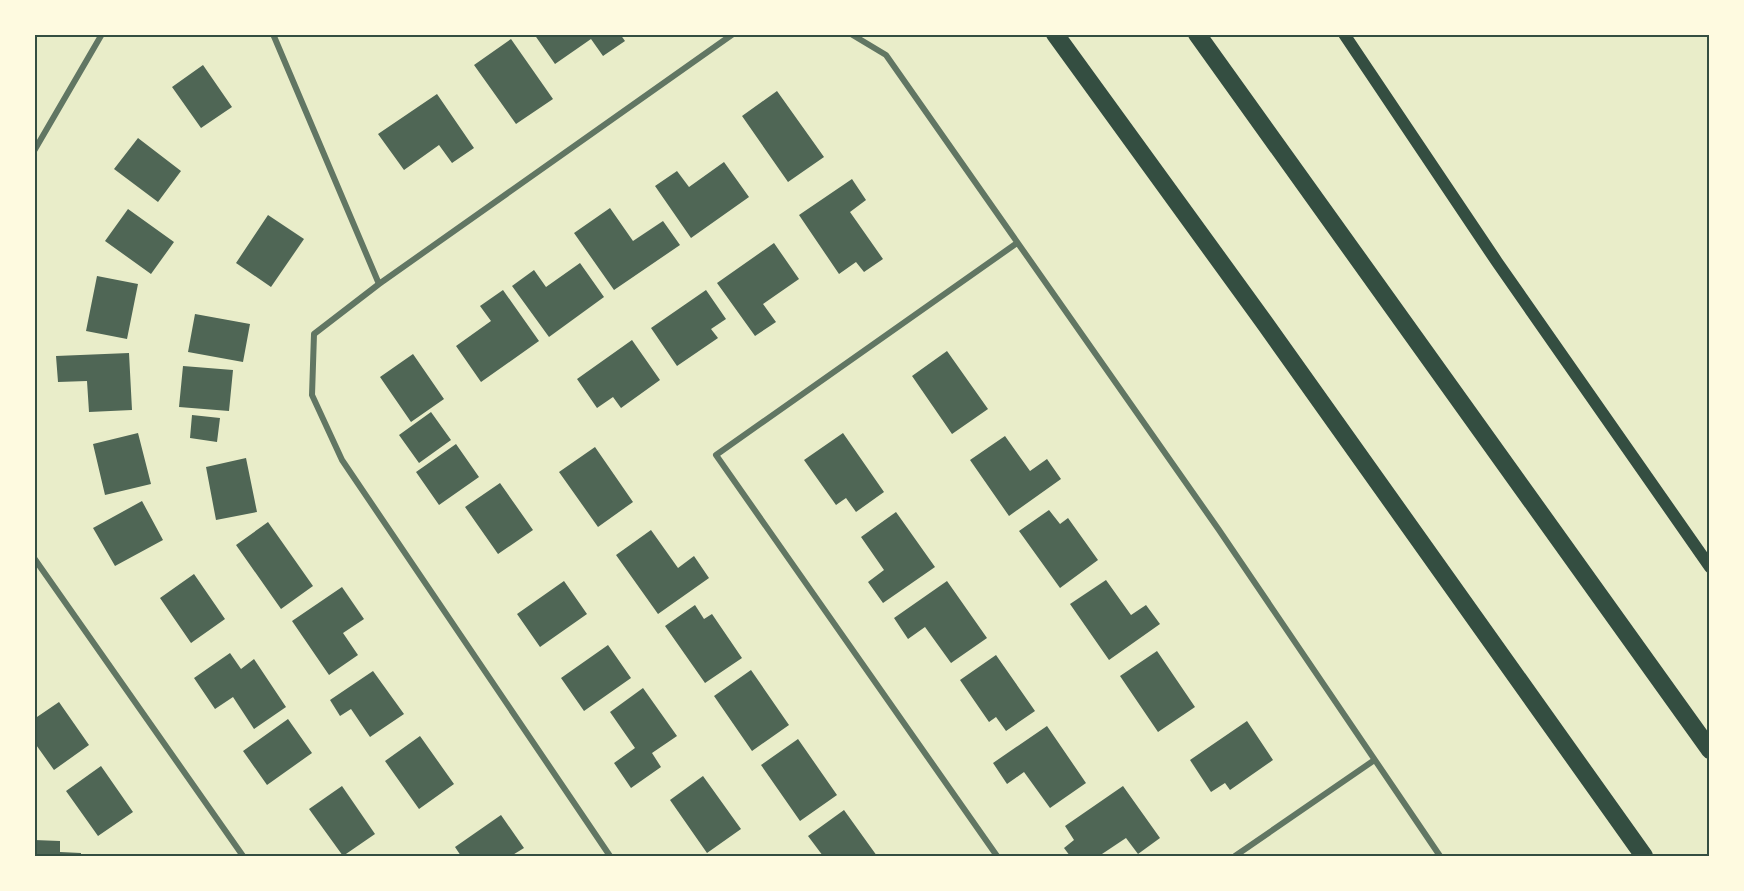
<svg xmlns="http://www.w3.org/2000/svg" width="1744" height="891" viewBox="0 0 1744 891" font-family="Lato,sans-serif">
	<style>
		.building { fill: #4f6655 }
		.lines { fill: none; stroke-linecap: round; stroke-linejoin: round }
		.minor { stroke: #617663; stroke-width: 6 }
		.secondary { stroke: #344e41; stroke-width: 12 }
		.motorway { stroke: #344e41; stroke-width: 18 }
		.neatline { fill: none; stroke: #344e41; stroke-width: 2 }
	</style>
	<rect width="100%" height="100%" fill="#e9edc9"/>
	<!-- building -->
	<path class="building" d="M534,34H620L625,41L603,56L591,39L555,64Z
		M511,39L553,99L516,124L474,65Z
		M203,65L232,107L201,128L172,87Z
		M777,91L824,157L788,182L742,116Z
		M437,94L474,148L452,163L439,145L404,170L378,134Z
		M138,138L181,171L158,202L114,169Z
		M724,162L749,197L691,238L655,186L677,171L689,187Z
		M852,179L866,200L850,212L883,259L864,272L856,262L839,274L799,215Z
		M610,208L633,241L663,221L680,245L614,290L574,233Z
		M128,209L174,242L151,274L105,241Z
		M268,215L304,239L271,287L236,263Z
		M774,243L799,279L763,304L776,322L755,336L717,283Z
		M580,263L604,297L549,337L512,286L534,270L546,287Z
		M97,276L138,284L127,339L86,331Z
		M503,290L539,341L481,382L456,346L491,321L480,306Z
		M706,290L726,319L711,329L718,338L677,366L651,328Z
		M195,314L250,324L243,362L188,352Z
		M632,340L660,380L621,408L613,397L597,408L577,379Z
		M947,351L988,409L952,434L912,376Z
		M129,353L132,410L89,412L87,381L58,382L56,356Z
		M413,354L444,399L411,422L380,377Z
		M183,366L233,370L229,411L179,407Z
		M431,412L451,440L419,463L399,435Z
		M192,415L220,418L217,442L190,438Z
		M138,433L151,484L105,495L93,444Z
		M843,433L884,492L856,512L846,498L836,505L804,460Z
		M1005,436L1030,471L1047,459L1061,479L1009,516L970,460Z
		M456,444L479,477L439,505L416,472Z
		M595,447L633,502L598,527L559,472Z
		M246,458L257,512L216,520L206,467Z
		M500,483L533,530L498,554L465,507Z
		M142,501L163,540L115,566L93,528Z
		M1049,510L1060,524L1068,518L1098,560L1060,588L1019,531Z
		M896,512L935,567L883,603L868,582L884,570L861,537Z
		M268,522L313,586L281,609L236,545Z
		M651,530L678,568L694,556L709,578L658,614L616,555Z
		M194,574L225,619L191,643L160,598Z
		M1106,580L1131,615L1146,605L1160,624L1109,660L1070,604Z
		M564,581L587,614L540,647L517,614Z
		M947,581L987,638L951,663L925,627L908,639L894,618Z
		M342,587L364,619L343,633L358,655L329,675L292,621Z
		M695,605L704,619L712,614L742,658L705,683L665,626Z
		M608,645L631,678L584,711L561,678Z
		M1157,651L1195,707L1158,732L1120,676Z
		M230,653L241,669L254,659L286,707L254,729L233,697L215,709L194,678Z
		M996,655L1035,711L1006,731L996,717L989,722L960,680Z
		M751,670L789,725L752,751L714,696Z
		M373,671L404,714L370,737L351,709L340,716L330,700Z
		M643,688L677,736L652,753L661,767L631,788L614,763L635,748L610,712Z
		M59,702L89,745L54,770L34,742V719Z
		M288,719L312,753L267,785L243,751Z
		M1247,721L1273,760L1230,790L1225,783L1211,792L1190,760Z
		M1047,726L1086,783L1050,808L1024,772L1007,784L993,763Z
		M420,736L454,784L419,809L385,761Z
		M798,739L837,795L800,821L761,765Z
		M101,766L133,812L98,836L66,791Z
		M703,776L741,829L707,853L670,800Z
		M342,786L375,834L343,856L309,809Z
		M1123,786L1160,838L1138,854L1126,838L1099,856H1070L1064,848L1074,840L1065,826Z
		M844,810L877,856H823L808,836Z
		M501,815L524,848L511,856H461L455,847Z
		M34,840L60,841V852L81,853V856H34Z"/>
	<g class="lines">
		<!-- minor -->
		<path class="minor" d="M273,34L379,284L314,334L312,395L342,460L610,856
			M851,34L886,55L1219,530L1440,856
			M34,151L102,34
			M379,284L733,34
			M34,558L243,856
			M997,856L716,455L1017,243
			M1235,856L1373,761"/>
		<!-- secondary -->
		<path class="secondary" d="M1344,34L1497,262L1710,567"/>
		<!-- motorway -->
		<path class="motorway" d="M1055,34L1264,322L1644,856
			M1197,34L1710,750"/>
	</g>
	<!-- border -->
	<rect width="1744" height="891" fill="none" stroke="#fefae0" stroke-width="72"/>
	<rect x="36" y="36" width="1672" height="819" class="neatline"/>
</svg>
